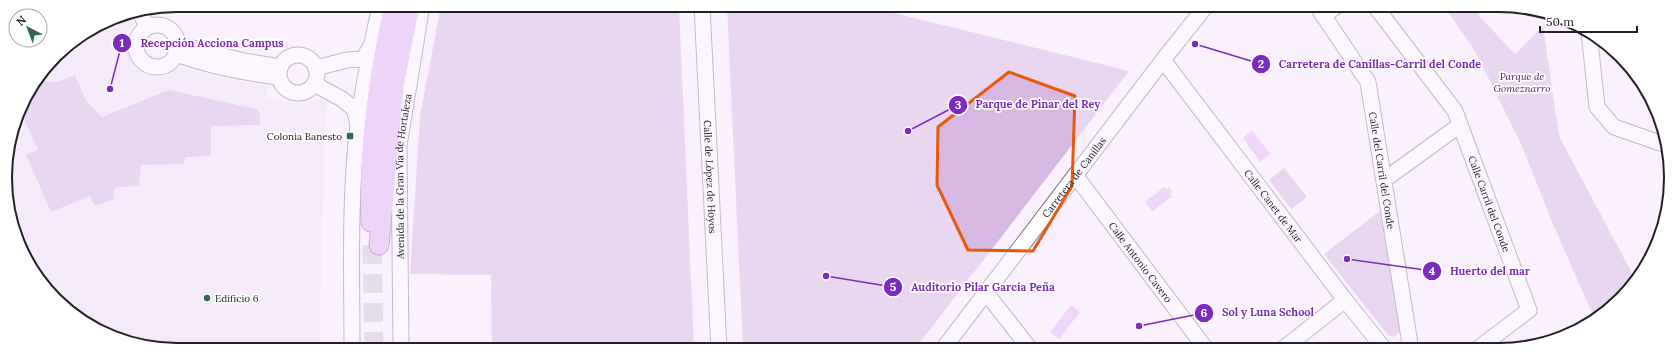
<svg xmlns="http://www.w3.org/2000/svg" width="1676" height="355" viewBox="0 0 1676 355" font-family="Lora,serif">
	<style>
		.built { fill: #f0e2f7 }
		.green { fill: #d6b8e3 }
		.water { fill: #e6b6fa }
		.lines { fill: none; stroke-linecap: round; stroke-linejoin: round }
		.major-tunnel { stroke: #cfc6d3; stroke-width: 19; stroke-dasharray: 19 10; stroke-linecap: butt }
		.minor-casing { stroke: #817885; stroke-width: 17 }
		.major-casing { stroke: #8f5ea3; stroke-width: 21 }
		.minor { stroke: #fff; stroke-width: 15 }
		.major { stroke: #dfb2f1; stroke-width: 19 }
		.marked { fill: none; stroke: #e8590c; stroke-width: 3; stroke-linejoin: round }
		.poi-dot { fill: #306a54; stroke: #fff; stroke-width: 1.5 }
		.labels { text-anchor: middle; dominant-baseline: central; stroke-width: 3.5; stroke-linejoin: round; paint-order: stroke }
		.park-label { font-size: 10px; font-style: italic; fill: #501664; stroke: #fff }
		.poi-label { font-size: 10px; fill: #242025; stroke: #fff; text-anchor: end }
		.street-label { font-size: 10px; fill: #242025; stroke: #fff }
		.rim { fill: none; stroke: #242025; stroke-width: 2 }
		.leader { fill: none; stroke: #7b2cbf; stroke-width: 1.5 }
		.callout-dot { fill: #7b2cbf; stroke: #fff; stroke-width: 1.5 }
		.mark-label { font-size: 12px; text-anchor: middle; font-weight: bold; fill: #fff }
		.callout-label { font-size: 11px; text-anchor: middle; font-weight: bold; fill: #7b2cbf; stroke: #fff; stroke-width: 3.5; stroke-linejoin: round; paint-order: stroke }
	</style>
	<rect width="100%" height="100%" fill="#faf0fe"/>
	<!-- built -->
	<path class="built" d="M128,15L133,24L122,38L126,49L135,62L144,69L156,73L175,67L267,87V97L306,106L314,98L322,100L326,104L319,349H155L91,327L48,291L14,233L5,166L18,111L56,55L112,18Z"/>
	<!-- green -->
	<path class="green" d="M441,5L679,6L694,349H492L491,275L410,274L420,116Z
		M727,6H866L1129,71L915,349H743Z
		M1444,6H1476L1479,16L1515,54L1543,26L1559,136L1635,279L1620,300L1594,318L1550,217L1522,146L1475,51Z
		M75,75L86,101L102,117L169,90L256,109L260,114V125L211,126V156L185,157L184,164L141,165L139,186L117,187L114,189V199L95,206L90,196L51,212L26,155L38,150L20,109L33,101L30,94L39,81L56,82Z
		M1284,168L1307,197L1291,209L1269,180Z
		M1380,211L1400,329L1399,333L1394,337L1388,335L1324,254Z"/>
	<!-- water -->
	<path class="water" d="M1252,130L1270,154L1260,162L1243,138Z
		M1164,187L1166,189L1169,187L1173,192L1170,194L1172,196L1152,212L1145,202Z
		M1071,305L1080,312L1059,339L1050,332Z"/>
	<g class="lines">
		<!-- major-tunnel -->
		<path class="major-tunnel" d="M372,245L374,349"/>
		<defs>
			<g id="minor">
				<path id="s1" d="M702,6L719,349"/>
				<path id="s2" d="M1317,6L1368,82L1411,350"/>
				<path id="s3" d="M1375,6L1455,111L1529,310L1476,350"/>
				<path d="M140,12L147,27"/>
				<path d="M1323,16L1337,6"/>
				<circle cx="157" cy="46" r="21"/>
				<path d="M1589,32L1597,107L1614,127L1666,145"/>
				<path d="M178,46L192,48L244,61L280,67"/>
				<path d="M176,54C209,66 245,73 279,77"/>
				<circle cx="298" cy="74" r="19"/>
				<path id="s4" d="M1163,60L1345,300L1385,350"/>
				<path d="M316,68L347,60L363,59L371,46"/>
				<path d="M314,84L342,99L354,109L358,124"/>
				<path id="s5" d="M1075,175L1206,349"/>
				<path d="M1384,180L1460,125"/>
				<path d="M987,294L1030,349"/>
				<path d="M352,349C352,274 349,199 358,124C363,84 372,45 380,5"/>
				<path id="s6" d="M401,349L399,146L422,5"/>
				<path id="s7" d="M943,349L1163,60L1206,6"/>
				<path d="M1283,349L1345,300"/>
			</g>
			<path id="major" d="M371,222C368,149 378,76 394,5
				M379,245L394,86L410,5"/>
		</defs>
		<!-- minor casing -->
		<use href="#minor" class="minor-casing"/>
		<!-- major casing -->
		<use href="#major" class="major-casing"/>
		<!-- minor -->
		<use href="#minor" class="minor"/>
		<!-- major -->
		<use href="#major" class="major"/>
	</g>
	<!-- marked area -->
	<path d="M0 0H1676V355H0ZM1009,72L1075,96L1072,186L1033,251L968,250L937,185L938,127Z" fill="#faf0fe" fill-opacity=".55" fill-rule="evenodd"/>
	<path class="marked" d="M1009,72L1075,96L1072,186L1033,251L968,250L937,185L938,127Z"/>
	<!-- markers -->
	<g class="poi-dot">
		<rect x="346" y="132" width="8" height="8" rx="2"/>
		<circle cx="207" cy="298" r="4"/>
	</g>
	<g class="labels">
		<!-- park labels -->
		<g class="park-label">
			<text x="1522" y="76">Parque de<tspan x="1522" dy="12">Gomeznarro</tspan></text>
		</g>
		<!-- poi labels -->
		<g class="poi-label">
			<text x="342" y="136">Colonia Banesto</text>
			<text x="215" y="298" text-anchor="start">Edificio 6</text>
		</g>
		<!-- street labels -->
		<g class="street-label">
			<text stroke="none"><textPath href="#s2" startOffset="181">Calle del Carril del Conde</textPath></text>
			<text stroke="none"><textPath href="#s6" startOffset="173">Avenida de la Gran Vía de Hortaleza</textPath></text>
			<text stroke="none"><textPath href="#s1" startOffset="171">Calle de López de Hoyos</textPath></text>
			<text stroke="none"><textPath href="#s7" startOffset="216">Carretera de Canillas</textPath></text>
			<text stroke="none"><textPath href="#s3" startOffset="231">Calle Carril del Conde</textPath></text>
			<text stroke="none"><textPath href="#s4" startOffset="183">Calle Canet de Mar</textPath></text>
			<text stroke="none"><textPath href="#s5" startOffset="109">Calle Antonio Cavero</textPath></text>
		</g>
	</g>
	<!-- crop -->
	<path d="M0 0H1676V355H0ZM177 12H1499A165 165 0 0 1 1664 177V178A165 165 0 0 1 1499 343H177A165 165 0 0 1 12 178V177A165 165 0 0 1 177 12Z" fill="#fff" fill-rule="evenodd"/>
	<path class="rim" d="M177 12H1499A165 165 0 0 1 1664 177V178A165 165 0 0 1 1499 343H177A165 165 0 0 1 12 178V177A165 165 0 0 1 177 12Z"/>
	<!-- callouts -->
	<path class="leader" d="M110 89L122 43M1195 44L1261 64M908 131L958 105M1347 259L1432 271M826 276L893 287M1139 326L1204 313"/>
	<g class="callout-dot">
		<circle cx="110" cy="89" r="4"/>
		<circle cx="1195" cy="44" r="4"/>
		<circle cx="908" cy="131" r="4"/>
		<circle cx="1347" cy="259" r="4"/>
		<circle cx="826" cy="276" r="4"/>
		<circle cx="1139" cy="326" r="4"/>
		<circle cx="122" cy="43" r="10"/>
		<circle cx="1261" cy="64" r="10"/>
		<circle cx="958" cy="105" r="10"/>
		<circle cx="1432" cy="271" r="10"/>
		<circle cx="893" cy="287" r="10"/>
		<circle cx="1204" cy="313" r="10"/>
	</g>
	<g class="mark-label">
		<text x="122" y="47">1</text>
		<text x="1261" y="68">2</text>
		<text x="958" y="109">3</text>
		<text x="1432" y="275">4</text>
		<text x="893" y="291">5</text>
		<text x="1204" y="317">6</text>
	</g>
	<g class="callout-label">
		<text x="212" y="47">Recepción Acciona Campus</text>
		<text x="1380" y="68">Carretera de Canillas-Carril del Conde</text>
		<text x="1038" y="108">Parque de Pinar del Rey</text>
		<text x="1490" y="275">Huerto del mar</text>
		<text x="983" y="291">Auditorio Pilar García Peña</text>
		<text x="1268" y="316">Sol y Luna School</text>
	</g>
	<!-- north arrow -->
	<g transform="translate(28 28) rotate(318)"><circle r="19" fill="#ffffff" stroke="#a7a6a8"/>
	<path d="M0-3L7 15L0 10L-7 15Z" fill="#306a54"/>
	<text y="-6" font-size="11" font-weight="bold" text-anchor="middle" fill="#242025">N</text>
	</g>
	<!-- scale -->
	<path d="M1540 26v6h97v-6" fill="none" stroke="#242025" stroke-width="2"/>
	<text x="1546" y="26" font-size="12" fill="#242025" stroke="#ffffff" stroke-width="3" paint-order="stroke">50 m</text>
</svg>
